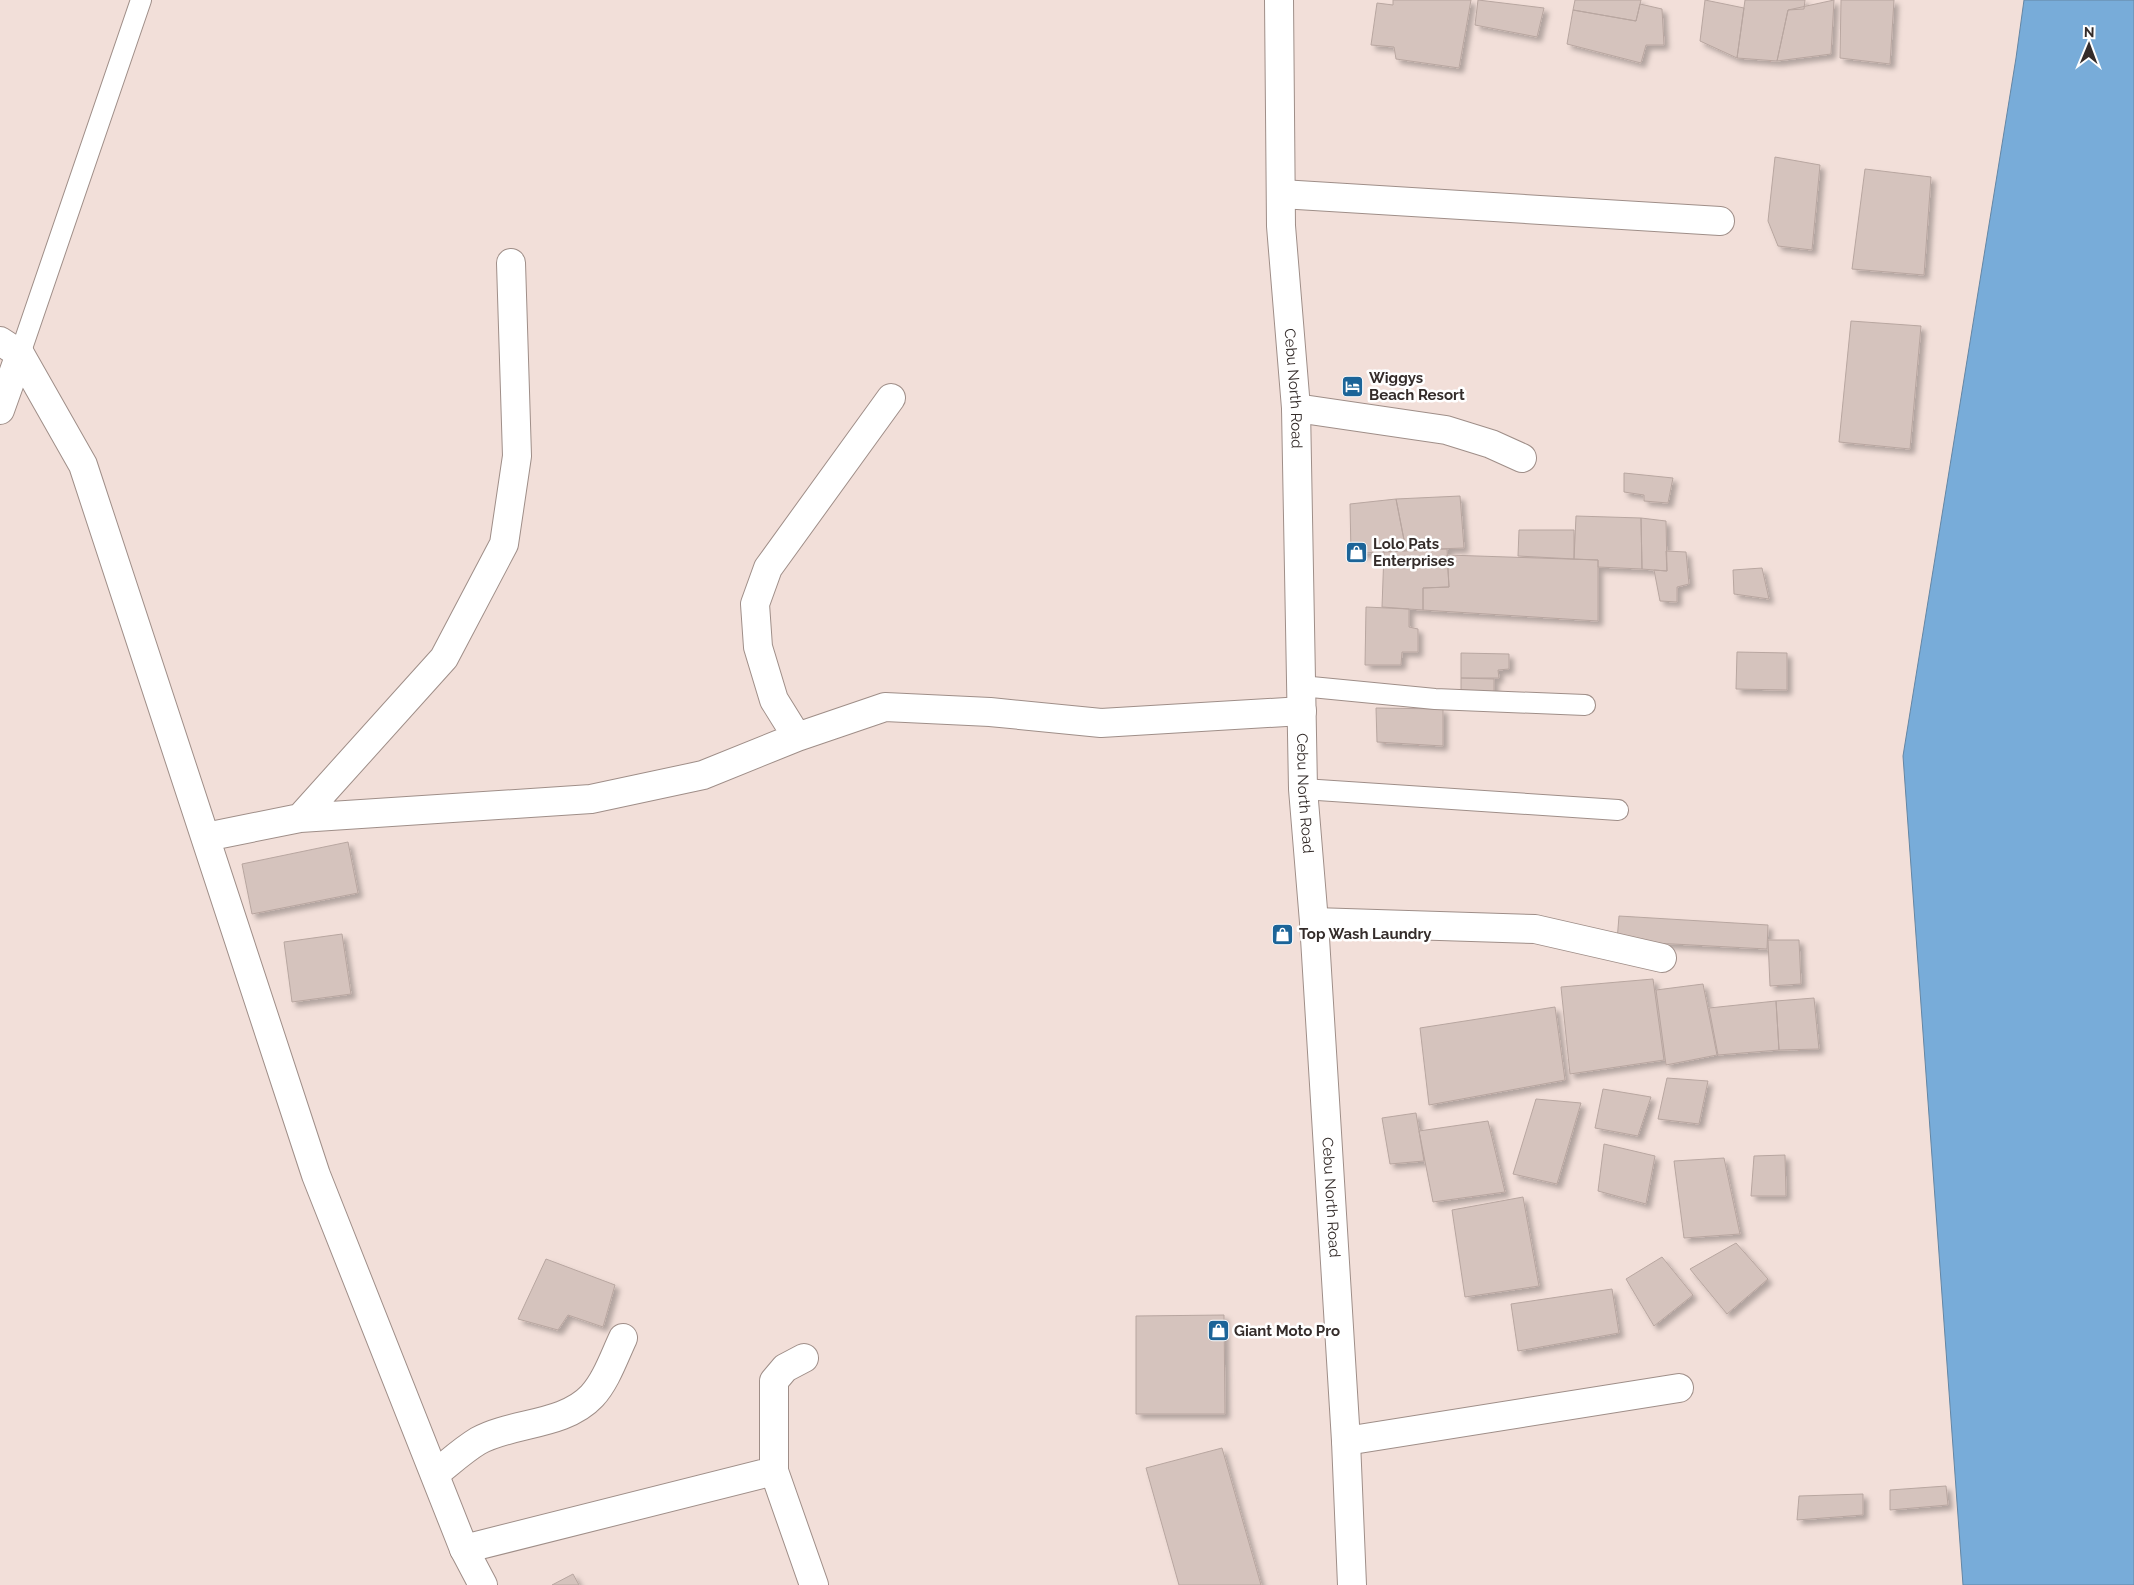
<svg xmlns="http://www.w3.org/2000/svg" width="2134" height="1585" viewBox="0 0 2134 1585" font-family="Raleway,sans-serif">
	<style>
		.water { fill: #78acd9; stroke: #6486a4 }
		.building { fill: #d5c3bd; stroke: #b8a6a0; filter: url(#shadow) }
		.lines { fill: none; stroke-linecap: round; stroke-linejoin: round }
		.lane-casing { stroke: #9f8e88; stroke-width: 22 }
		.street-casing { stroke: #9f8e88; stroke-width: 30 }
		.secondary-casing { stroke: #9f8e88; stroke-width: 30 }
		.highway-casing { stroke: #9f8e88; stroke-width: 30 }
		.lane { stroke: #fff; stroke-width: 20 }
		.street { stroke: #fff; stroke-width: 28 }
		.secondary { stroke: #fff; stroke-width: 28 }
		.highway { stroke: #fff; stroke-width: 28 }
		.labels { text-anchor: middle; dominant-baseline: central; stroke-width: 5; stroke-linejoin: round; paint-order: stroke }
		.poi-label { font-size: 15px; font-weight: bold; fill: #342c2a; stroke: #fff; text-anchor: start }
		.street-label { font-size: 15px; fill: #342c2a; stroke: #fff }
	</style>
	<defs>
		<filter id="shadow"><feDropShadow dx="4.5" dy="4.5" stdDeviation="2.5" flood-color="#0004"/></filter>
	</defs>
	<rect width="100%" height="100%" fill="#f2dfd9"/>
	<!-- water -->
	<path class="water" d="M2024,0H2134V1585H1963L1903,756L2016,58Z"/>
	<!-- building -->
	<path class="building" d="M1393,0H1471L1459,68L1396,59L1394,47L1371,45L1377,3L1393,5Z
		M1478,0L1544,8L1537,37L1475,25Z
		M1575,0H1641L1636,21L1573,10Z
		M1705,0L1744,8L1737,58L1700,41Z
		M1745,0H1805L1804,9L1788,10L1777,61L1737,58Z
		M1834,0L1831,54L1777,61L1788,10Z
		M1841,0H1894L1890,64L1840,58Z
		M1640,4L1662,9L1664,45H1646L1641,63L1567,44L1573,10L1636,21Z
		M1775,157L1820,165L1812,250L1778,246L1768,221Z
		M1865,169L1931,177L1924,275L1852,269Z
		M1851,321L1921,326L1910,449L1839,442Z
		M1624,473L1673,478L1668,503L1644,501V495L1624,492Z
		M1460,496L1464,548L1406,550L1396,499Z
		M1396,499L1406,550L1351,554L1350,504Z
		M1576,516L1641,518L1642,569L1598,567V560L1574,559Z
		M1641,518L1666,521L1667,571L1642,569Z
		M1519,530H1574V559L1518,556Z
		M1447,549L1449,587L1423,588V610L1382,607L1384,552Z
		M1666,551L1686,552L1689,584L1677,587V602L1660,601L1654,570L1667,571Z
		M1447,555L1598,560V621L1423,610V588L1449,587Z
		M1762,568L1769,599L1734,594L1733,570Z
		M1366,607L1409,609V627L1418,629V652H1402L1401,665H1365Z
		M1737,652L1787,653V690L1736,689Z
		M1461,653L1509,654V669L1498,670L1499,678H1461Z
		M1461,678L1494,679V698L1461,697Z
		M1376,708L1443,709V746L1377,742Z
		M348,842L358,893L252,914L242,864Z
		M1619,916L1768,925L1767,949L1617,941Z
		M342,934L351,994L292,1002L284,942Z
		M1768,940H1799L1801,984L1770,986Z
		M1653,979L1664,1060L1570,1074L1561,987Z
		M1703,984L1717,1055L1666,1065L1656,990Z
		M1814,998L1819,1049L1779,1050L1776,1001Z
		M1776,1001L1779,1050L1718,1055L1709,1008Z
		M1555,1007L1565,1080L1429,1105L1420,1028Z
		M1667,1078L1708,1081L1699,1124L1658,1119Z
		M1603,1089L1651,1097L1638,1136L1595,1128Z
		M1536,1099L1581,1103L1557,1184L1513,1174Z
		M1416,1113L1424,1161L1390,1164L1382,1118Z
		M1488,1121L1505,1192L1433,1202L1419,1131Z
		M1604,1144L1655,1156L1646,1204L1598,1191Z
		M1785,1155L1786,1196H1751L1754,1156Z
		M1724,1158L1740,1234L1684,1238L1674,1161Z
		M1523,1197L1539,1286L1465,1297L1452,1210Z
		M1736,1243L1768,1279L1727,1314L1690,1269Z
		M1662,1257L1693,1295L1654,1326L1626,1279Z
		M546,1259L615,1285L603,1327L568,1315L558,1330L518,1319Z
		M1612,1289L1619,1333L1518,1351L1511,1304Z
		M1224,1315L1225,1414H1136V1316Z
		M1222,1448L1261,1585H1179L1146,1468Z
		M1946,1486L1948,1505L1890,1510V1490Z
		M1863,1494V1515L1797,1520L1799,1496Z
		M573,1574L579,1585H552Z"/>
	<g class="lines">
		<defs>
			<path id="lane" d="M20,354L141,0
				M1301,686L1435,699L1585,705
				M1303,789L1618,810"/>
			<path id="street" d="M1281,194L1720,221
				M1296,408L1446,430L1491,444L1522,458
				M0,410L20,354
				M797,737L774,700L758,647L755,604L768,568L891,398
				M300,818L444,658L504,544L517,456L511,263
				M206,837L300,818L591,799L703,775L797,737L885,707L990,712L1101,723L1302,711
				M1314,922L1535,929L1662,958
				M1346,1441L1679,1388
				M774,1471L814,1585
				M435,1474C449,1463 463,1450 478,1441C512,1422 564,1426 592,1396C606,1381 614,1357 623,1338
				M464,1549L774,1471V1381L785,1368L804,1358"/>
			<path id="secondary" d="M0,341L20,354L83,465L316,1175L464,1549L483,1585"/>
			<g id="highway">
				<path id="s1" d="M1279,0L1281,226L1296,408L1303,789L1314,922L1346,1441L1352,1585"/>
			</g>
		</defs>
		<!-- lane casing -->
		<use href="#lane" class="lane-casing"/>
		<!-- street casing -->
		<use href="#street" class="street-casing"/>
		<!-- secondary casing -->
		<use href="#secondary" class="secondary-casing"/>
		<!-- highway casing -->
		<use href="#highway" class="highway-casing"/>
		<!-- lane -->
		<use href="#lane" class="lane"/>
		<!-- street -->
		<use href="#street" class="street"/>
		<!-- secondary -->
		<use href="#secondary" class="secondary"/>
		<!-- highway -->
		<use href="#highway" class="highway"/>
	</g>
	<!-- icons -->
	<defs>
		<symbol id="hotel-square" viewBox="-11 -11 22 22"><rect x="-9" y="-9" width="18" height="18" rx="4" fill="#1c6498" stroke="#fff"/><path d="M-6-4.5h1.5V1H6V5H4.5V3h-9V5H-6ZM-4 0a1.8 1.8 0 1 1 3.6 0ZM.5 0V-2.5h3Q6-2.5 6 0Z" fill="#fff"/></symbol>
		<symbol id="shop-square" viewBox="-11 -11 22 22"><rect x="-9" y="-9" width="18" height="18" rx="4" fill="#1c6498" stroke="#fff"/><path d="M-5-2.5h2.3a2.7 3.5 0 0 1 5.4 0H5L5.5 6h-11ZM-1.5-2.5h3a1.5 2.3 0 0 0-3 0Z" fill="#fff"/></symbol>
	</defs>
	<g fill-rule="evenodd">
		<use href="#hotel-square" x="1340" y="374" width="25" height="25"/>
		<use href="#shop-square" x="1344" y="540" width="25" height="25"/>
		<use href="#shop-square" x="1270" y="922" width="25" height="25"/>
		<use href="#shop-square" x="1206" y="1318" width="25" height="25"/>
	</g>
	<g class="labels">
		<!-- poi labels -->
		<g class="poi-label">
			<text x="1369" y="378">Wiggys<tspan x="1369" dy="17">Beach Resort</tspan></text>
			<text x="1373" y="544">Lolo Pats<tspan x="1373" dy="17">Enterprises</tspan></text>
			<text x="1299" y="934">Top Wash Laundry</text>
			<text x="1234" y="1331">Giant Moto Pro</text>
		</g>
		<!-- street labels -->
		<g class="street-label">
			<text stroke="none"><textPath href="#s1" startOffset="389">Cebu North Road</textPath></text>
			<text stroke="none"><textPath href="#s1" startOffset="794">Cebu North Road</textPath></text>
			<text stroke="none"><textPath href="#s1" startOffset="1199">Cebu North Road</textPath></text>
		</g>
	</g>
	<!-- north arrow -->
	<g transform="translate(2089 45) rotate(1)" stroke="#ffffff" stroke-width="4" paint-order="stroke">
	<path d="M0-4L9 19L0 12L-9 19Z" fill="#342c2a"/>
	<text y="-8" font-size="14" font-weight="bold" text-anchor="middle" fill="#342c2a">N</text>
	</g>
</svg>
